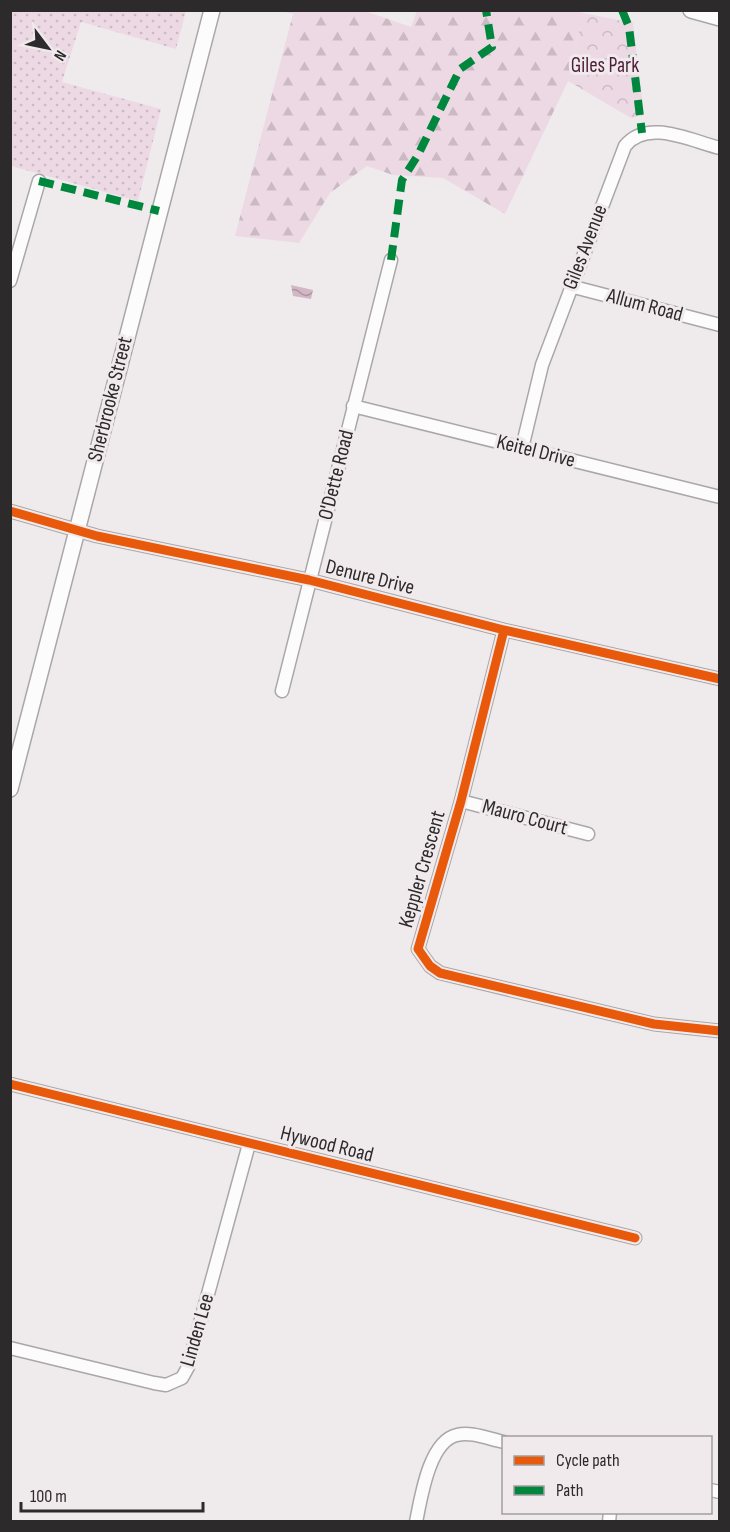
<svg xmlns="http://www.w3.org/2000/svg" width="730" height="1532" viewBox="0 0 730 1532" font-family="'Sofia Sans Condensed',sans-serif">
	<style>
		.grass { fill: url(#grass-dots) }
		.forest { fill: url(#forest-firs) }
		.park { fill: url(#park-crowns) }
		.water { fill: url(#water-waves) }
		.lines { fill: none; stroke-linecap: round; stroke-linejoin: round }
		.minor-casing { stroke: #aaa7a8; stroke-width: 15 }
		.major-casing { stroke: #aaa7a8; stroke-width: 18 }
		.minor { stroke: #fdfcfc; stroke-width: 12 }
		.major { stroke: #fdfcfc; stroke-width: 15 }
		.quiet { stroke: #00873e; stroke-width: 8; stroke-dasharray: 15 8; stroke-linecap: butt }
		.cycleway-casing { stroke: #f0eaed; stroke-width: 13 }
		.cycleway { stroke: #e8590c; stroke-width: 9 }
		.labels { text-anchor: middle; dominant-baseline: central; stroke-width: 6; stroke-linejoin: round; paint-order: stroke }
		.park-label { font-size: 21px; fill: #4e1e39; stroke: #f0eaed }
		.street-label { font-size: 21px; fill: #2c2a2b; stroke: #f0eaed }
	</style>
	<defs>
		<pattern id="grass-dots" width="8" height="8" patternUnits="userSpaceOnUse" patternTransform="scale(1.5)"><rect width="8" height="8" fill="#edd9e3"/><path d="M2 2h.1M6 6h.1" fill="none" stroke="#cbbac3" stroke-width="1.8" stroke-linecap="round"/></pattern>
		<pattern id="forest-firs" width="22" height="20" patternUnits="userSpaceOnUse" patternTransform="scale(1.5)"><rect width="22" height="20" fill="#edd9e3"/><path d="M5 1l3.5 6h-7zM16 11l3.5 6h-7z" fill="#cbbac3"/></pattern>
		<pattern id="park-crowns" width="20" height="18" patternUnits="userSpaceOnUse" patternTransform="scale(1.5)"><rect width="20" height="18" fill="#edd9e3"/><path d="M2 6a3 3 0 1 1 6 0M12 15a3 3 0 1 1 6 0" fill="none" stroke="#cbbac3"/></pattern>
		<pattern id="water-waves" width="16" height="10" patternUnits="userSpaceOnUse" patternTransform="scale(1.5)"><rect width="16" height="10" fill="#d2b7c4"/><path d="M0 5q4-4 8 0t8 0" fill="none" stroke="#ab959f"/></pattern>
	</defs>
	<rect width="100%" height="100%" fill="#efebed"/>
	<!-- grass -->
	<path class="grass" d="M10,11H186L176,49L81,22L62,82L161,109L138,201L11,166Z"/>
	<!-- forest -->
	<path class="forest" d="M572,10L583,13L568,81L505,214L443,178L393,175L367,166L330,193L299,243L235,236L293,14L281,11H365L411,27L417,11Z"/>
	<!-- park -->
	<path class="park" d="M583,13L633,23L644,115L631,118L568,81Z"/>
	<!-- water -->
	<path class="water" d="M291,285L313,290L311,299L293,296Z"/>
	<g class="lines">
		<defs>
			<path id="minor" d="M10,281L39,181
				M570,286L720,325
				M353,406L720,497
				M522,448L542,365L625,146C647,118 691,141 720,148
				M10,511L97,536L309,580L504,630L720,679
				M504,630L461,801L418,949L430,966L440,973L654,1024L720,1031
				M282,691L391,260
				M461,801L588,834
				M10,1084L635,1238
				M10,1348L154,1383L166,1385L182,1378L188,1367L249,1144
				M710,1490L720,1492
				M416,1522C421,1498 429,1441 457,1435C471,1431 489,1439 504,1442
				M609,1522L610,1512"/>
			<path id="major" d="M691,10L720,18
				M10,789L212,10"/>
		</defs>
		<!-- minor casing -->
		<use href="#minor" class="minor-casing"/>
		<!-- major casing -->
		<use href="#major" class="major-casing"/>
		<!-- minor -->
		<use href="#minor" class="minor"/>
		<!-- major -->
		<use href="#major" class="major"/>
		<!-- quiet -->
		<path class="quiet" d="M622,10L629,27L642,133
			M39,181L159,211
			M391,260L402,180L418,155L460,69L492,47L486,10"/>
		<defs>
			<path id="cycleway" d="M10,511L97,536L309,580L504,630L720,679
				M504,630L461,801L418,949L430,966L440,973L654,1024L720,1031
				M10,1084L635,1238"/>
		</defs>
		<!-- cycleway casing -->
		<use href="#cycleway" class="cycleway-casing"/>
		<!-- cycleway -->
		<use href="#cycleway" class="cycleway"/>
	</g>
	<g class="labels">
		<!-- park labels -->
		<g class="park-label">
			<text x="605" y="65">Giles Park</text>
		</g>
		<!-- street labels -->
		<g class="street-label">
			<text transform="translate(585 247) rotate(-69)">Giles Avenue</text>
			<text transform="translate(645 305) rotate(15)">Allum Road</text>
			<text transform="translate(110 399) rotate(-76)">Sherbrooke Street</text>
			<text transform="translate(536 451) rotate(14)">Keitel Drive</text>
			<text transform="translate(336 475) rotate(-76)">O'Dette Road</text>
			<text transform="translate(370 577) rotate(14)">Denure Drive</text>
			<text transform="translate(525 817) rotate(15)">Mauro Court</text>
			<text transform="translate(422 869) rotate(-74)">Keppler Crescent</text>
			<text transform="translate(327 1144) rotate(14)">Hywood Road</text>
			<text transform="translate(197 1330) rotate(-74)">Linden Lee</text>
		</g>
	</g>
	<!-- border -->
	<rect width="730" height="1532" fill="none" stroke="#2c2a2b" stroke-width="24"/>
	<!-- legend -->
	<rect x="502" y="1436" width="210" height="78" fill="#f0eaed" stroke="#a29d9f" stroke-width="1.5"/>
	<rect x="514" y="1456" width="30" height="9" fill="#e8590c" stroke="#a29d9f" stroke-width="1.5"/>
	<text x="556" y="1466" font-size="18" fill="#2c2a2b">Cycle path</text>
	<rect x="514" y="1486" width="30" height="9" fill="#00873e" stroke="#a29d9f" stroke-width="1.5"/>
	<text x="556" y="1496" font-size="18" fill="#2c2a2b">Path</text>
	<!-- north arrow -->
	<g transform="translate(48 48) rotate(122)" stroke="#f0eaed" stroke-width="4.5" paint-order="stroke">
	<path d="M0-4.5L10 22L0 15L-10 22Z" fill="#2c2a2b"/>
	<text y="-9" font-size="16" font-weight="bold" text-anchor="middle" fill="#2c2a2b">N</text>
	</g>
	<!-- scale -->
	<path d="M21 1502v9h182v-9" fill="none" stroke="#2c2a2b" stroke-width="3"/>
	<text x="30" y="1502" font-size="18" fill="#2c2a2b" stroke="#f0eaed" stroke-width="4.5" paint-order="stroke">100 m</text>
</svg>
